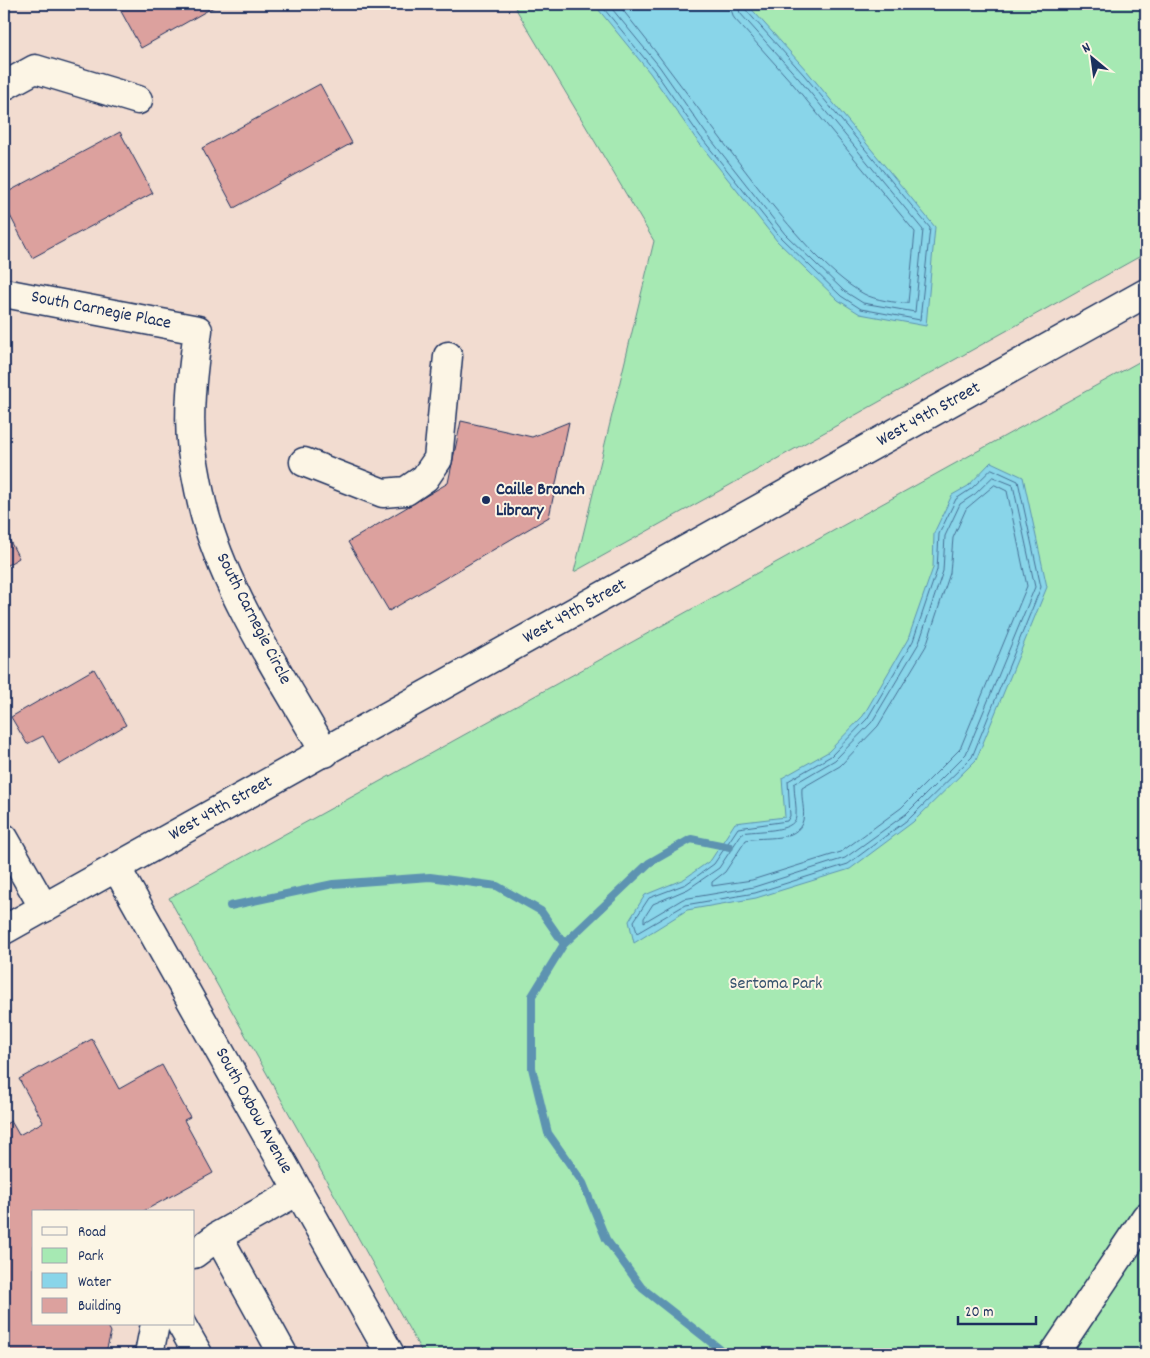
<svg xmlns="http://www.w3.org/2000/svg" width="1150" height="1358" viewBox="0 0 1150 1358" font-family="Dekko,sans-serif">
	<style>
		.green { fill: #a6e9b3; stroke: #608c88 }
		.water { fill: #89d5e9; stroke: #5d93b1 }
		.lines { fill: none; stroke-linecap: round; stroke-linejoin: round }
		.shore { stroke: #477196; stroke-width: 1 }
		.stream { stroke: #5d93b1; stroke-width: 8 }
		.building { fill: #dca19e; stroke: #1b2f5e }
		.minor-casing { stroke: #1b2f5e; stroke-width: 31 }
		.major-casing { stroke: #1b2f5e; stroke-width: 31 }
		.minor { stroke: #fcf5e5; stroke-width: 28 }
		.major { stroke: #fcf5e5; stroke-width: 28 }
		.poi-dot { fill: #1b2f5e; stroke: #fcf5e5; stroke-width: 2 }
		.labels { text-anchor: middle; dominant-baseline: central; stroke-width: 4; stroke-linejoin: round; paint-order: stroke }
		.street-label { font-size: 18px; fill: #1b2f5e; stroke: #fcf5e5 }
		.poi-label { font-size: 18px; font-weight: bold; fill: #1b2f5e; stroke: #fcf5e5; text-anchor: start }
		.park-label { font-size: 18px; fill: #37546f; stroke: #fcf5e5 }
	</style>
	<rect width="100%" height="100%" fill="#f2dcd0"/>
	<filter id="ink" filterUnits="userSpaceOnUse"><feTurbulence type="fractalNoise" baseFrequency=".02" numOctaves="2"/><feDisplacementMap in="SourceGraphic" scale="10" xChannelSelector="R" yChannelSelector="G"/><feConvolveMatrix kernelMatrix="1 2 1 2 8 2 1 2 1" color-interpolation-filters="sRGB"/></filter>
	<g filter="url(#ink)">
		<!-- green -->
		<path class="green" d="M513,4H1146V253L574,572L654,241Z
			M1146,358V1354H423L169,898Z"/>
		<!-- water -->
		<path class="water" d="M594,4H747L807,71L935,227L926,326L860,314L838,300L777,241L696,139L650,73Z
			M991,462L1023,477L1047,587L976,760L913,822L850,869L756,898L687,910L634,943L629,921L645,895L684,879L711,860L735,823L785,817L782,778L828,752L863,716L908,639L933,568L934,533L952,495L968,486Z"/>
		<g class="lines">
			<!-- shore -->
			<path class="shore" d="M600,4L654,70L700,136L781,238L841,296L861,309L920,320L930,228L804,75L745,9L743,4
				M608,4L659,66L705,132L785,234L844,291L863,303L915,312L923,230L799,79L740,13L737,4
				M618,4C667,64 712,129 760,190C787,223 827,274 864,294C875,300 896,303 908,303L915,232L793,84L734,18L729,4
				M992,469L1018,481L1041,587L972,757L910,818L848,864L755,893L685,905L637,933L634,921L649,898L686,884L714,864L738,828L787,821L790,816L788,781L831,756L867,719L913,641L937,570L939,534L956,499L971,489Z
				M993,477L1013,485L1035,587L966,754L906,814L845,858L754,887L683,899L644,922V918L653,904L688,889L719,868L742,833C755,830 794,833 796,817C797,806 794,795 794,784L835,760L872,722L919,643L943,571L945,536L960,504L975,494Z
				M995,485L1007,491L1027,586L960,749L901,808L841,852L752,880L712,886V882L725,872L746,840C763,836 798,843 803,820C805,810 801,799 802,788L840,766L878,726L926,646L950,573L953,538L966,509Z"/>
			<!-- stream -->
			<path class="stream" d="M230,906L333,884L430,877L497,886L541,911L564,944
				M726,1354L642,1288L606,1239L583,1183L548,1133L532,1068V996L564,944L649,863L691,839L730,847"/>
		</g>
		<!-- building -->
		<path class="building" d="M117,4H219L141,48Z
			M320,84L352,143L234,208L202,148Z
			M120,132L153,193L32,258L4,204V194Z
			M461,421L532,437L569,422L549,517L389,611L348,542L448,483Z
			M4,530L19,558L4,567Z
			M94,669L126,725L59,765L43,736L27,744L11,717Z
			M92,1039L119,1089L162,1065L190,1117L184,1120L213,1173L142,1212H34V1324H107L111,1332L107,1348L96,1354H4V1125L11,1121L19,1135L43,1122L19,1079Z"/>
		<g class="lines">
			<defs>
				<path id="minor" d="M4,86L35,69L138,100
					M4,293L198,330C193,369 187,411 192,451C196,474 200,500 207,522C231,602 284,680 325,753
					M304,462L383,493L406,491L425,478L438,459L448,356
					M4,838L44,908
					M116,867L390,1354
					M218,1236L283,1354
					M194,1254L218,1236L298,1191
					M181,1324L198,1354
					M149,1354L155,1324
					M1054,1354L1146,1217"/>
				<path id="major" d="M4,930L1146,293"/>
			</defs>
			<!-- minor casing -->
			<use href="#minor" class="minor-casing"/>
			<!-- major casing -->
			<use href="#major" class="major-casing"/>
			<!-- minor -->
			<use href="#minor" class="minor"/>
			<!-- major -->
			<use href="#major" class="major"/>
		</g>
	</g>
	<!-- markers -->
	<circle class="poi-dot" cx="486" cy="500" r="5"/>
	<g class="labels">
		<!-- street labels -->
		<g class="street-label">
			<text transform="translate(101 311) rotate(11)">South Carnegie Place</text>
			<text transform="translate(929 415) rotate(-29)">West 49th Street</text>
			<text transform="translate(575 612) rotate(-29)">West 49th Street</text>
			<text transform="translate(253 619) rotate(63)">South Carnegie Circle</text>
			<text transform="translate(221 809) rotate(-29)">West 49th Street</text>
			<text transform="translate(253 1111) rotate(61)">South Oxbow Avenue</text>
		</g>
		<!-- poi labels -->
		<g class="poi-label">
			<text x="496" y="490">Caille Branch<tspan x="496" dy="21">Library</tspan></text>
		</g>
		<!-- park labels -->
		<g class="park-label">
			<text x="776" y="984">Sertoma Park</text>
		</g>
	</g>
	<!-- margin -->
	<rect width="1150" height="1358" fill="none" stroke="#fcf5e5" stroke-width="20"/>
	<rect x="10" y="10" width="1130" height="1338" fill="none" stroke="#1b2f5e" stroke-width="2" filter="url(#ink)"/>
	<!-- legend -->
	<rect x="32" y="1210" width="162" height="115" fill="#fcf5e5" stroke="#a2a6af"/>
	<rect x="42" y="1227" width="25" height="8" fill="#fcf5e5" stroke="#a2a6af"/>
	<text x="78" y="1236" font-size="15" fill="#1b2f5e">Road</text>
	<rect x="42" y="1248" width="25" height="15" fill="#a6e9b3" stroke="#a2a6af"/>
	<text x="78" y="1260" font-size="15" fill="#1b2f5e">Park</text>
	<rect x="42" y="1273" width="25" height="15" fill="#89d5e9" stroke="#a2a6af"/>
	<text x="78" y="1286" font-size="15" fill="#1b2f5e">Water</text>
	<rect x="42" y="1298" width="25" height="15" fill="#dca19e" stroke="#a2a6af"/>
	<text x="78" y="1310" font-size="15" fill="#1b2f5e">Building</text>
	<!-- north arrow -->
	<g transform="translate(1092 58) rotate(331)" stroke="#fcf5e5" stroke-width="4" paint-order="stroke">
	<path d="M0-4L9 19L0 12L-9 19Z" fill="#1b2f5e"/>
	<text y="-8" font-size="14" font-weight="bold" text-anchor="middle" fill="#1b2f5e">N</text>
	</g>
	<!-- scale -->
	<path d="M958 1316v8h78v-8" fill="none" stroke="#1b2f5e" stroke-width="2.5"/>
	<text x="965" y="1316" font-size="15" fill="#1b2f5e" stroke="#fcf5e5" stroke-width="4" paint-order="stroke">20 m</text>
</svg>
